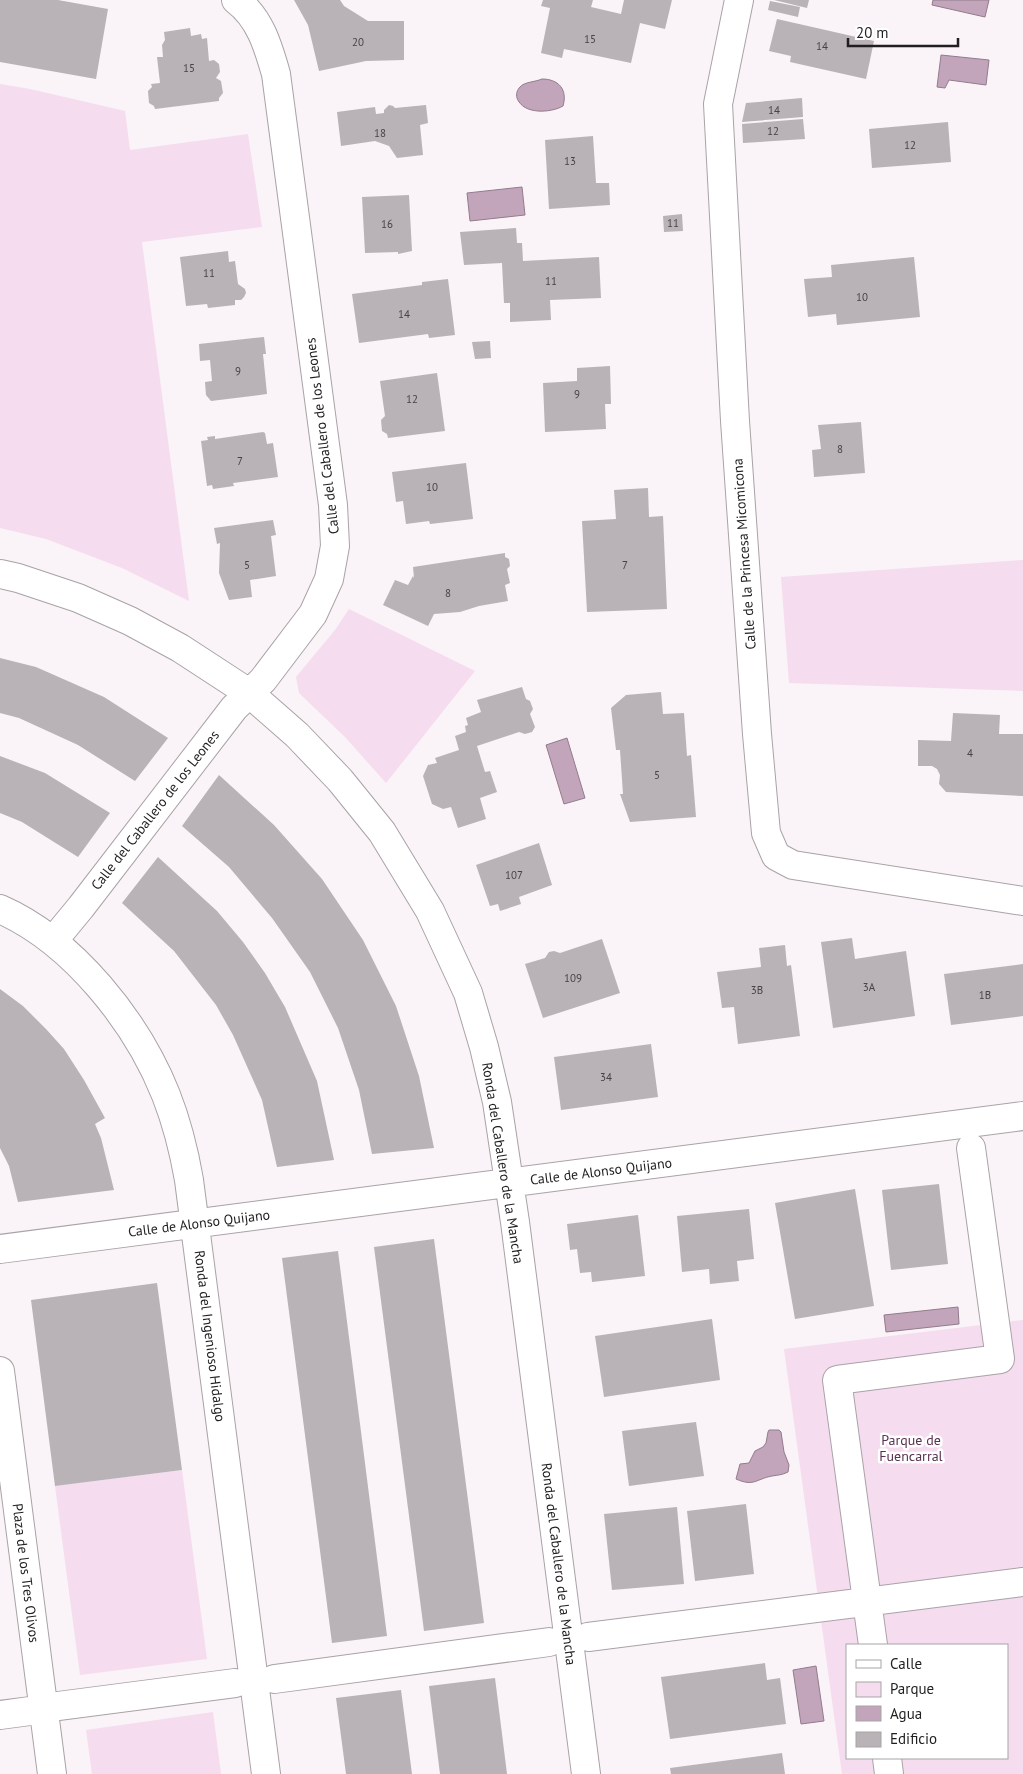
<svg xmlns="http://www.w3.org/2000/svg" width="1023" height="1774" viewBox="0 0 1023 1774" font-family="'PT Sans',sans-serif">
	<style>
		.green { fill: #f5dcef; fill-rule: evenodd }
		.water { fill: #c3a5bb; stroke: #927c8c }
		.building { fill: #b9b2b7 }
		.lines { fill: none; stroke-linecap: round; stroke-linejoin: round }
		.minor-casing { stroke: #a9a2a7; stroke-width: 30 }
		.minor { stroke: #fff; stroke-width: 28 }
		.labels { text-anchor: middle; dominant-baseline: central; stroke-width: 5; stroke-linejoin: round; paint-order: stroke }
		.number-label { font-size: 11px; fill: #464346 }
		.street-label { font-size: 14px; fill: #201e20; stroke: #fff }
		.park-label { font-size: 14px; fill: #5a3152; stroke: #fff }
	</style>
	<rect width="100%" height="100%" fill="#faf3f8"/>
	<!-- green -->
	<path class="green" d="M0,84L30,89L125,111L130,150L248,134L262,227L142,242L189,601L122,568L46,539L0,528Z
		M1023,560V691L789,683L781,577Z
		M349,609L475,671L386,783L345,737L299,693L296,677L335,630Z
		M1023,1320V1774H842L784,1349ZM847,1645H1007V1758H847Z
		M182,1470L207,1659L80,1675L55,1486Z
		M213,1712L221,1774H92L86,1730Z"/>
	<!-- water -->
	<path class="water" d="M933,0H989L985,17L932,5Z
		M941,55L989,60L986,85L949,80L945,88L937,87Z
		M542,79C558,79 568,89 563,106C551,113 523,115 517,98C516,94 517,90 520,87C524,82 535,82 542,79Z
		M522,187L525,215L470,221L467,193Z
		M567,738L585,798L564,804L546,745Z
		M958,1307L959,1324L886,1332L884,1315Z
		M769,1430H779L781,1432L784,1452L789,1465L788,1472C782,1475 778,1475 772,1476C756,1479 754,1487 736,1479L740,1464L749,1463L755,1451L763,1447L766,1443L768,1432Z
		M816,1666L824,1721L801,1724L793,1670Z"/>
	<!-- building -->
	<path class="building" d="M0,0H58L108,9L96,79L0,62Z
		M294,0H340L344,6L368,21H404V60L366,61L319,71L308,25Z
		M543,0H593L591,7L621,14L624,0H672L665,29L640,23L631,63L564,49L562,58L541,53L550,8L541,6Z
		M774,0H809L807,8Z
		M770,1L800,7L798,17L768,10Z
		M777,19L874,41L866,79L790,62L791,56L769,51Z
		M190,28L191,36L201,34L202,39L207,38L209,61L214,60L219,64L220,72L216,78L221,81L223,93L219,98V101L155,109L154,106L149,103L148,91L152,87L151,84L160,83L157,57H163L162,45L165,40L164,32Z
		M802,98L803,117L742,122L746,103Z
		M389,105L393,106L395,108L426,105L428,123L420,125L423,155L397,158L389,146L375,141L341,146L337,112L375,107L376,114L384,113V110Z
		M803,119L805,139L743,143L742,124Z
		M948,122L951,162L872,168L869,129Z
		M593,136L596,183H609L610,205L549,209L545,140Z
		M409,195L412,251L398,254V252L365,253L362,197Z
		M682,214L683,231L664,232L663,216Z
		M516,228L517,243H522L523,261L599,257L601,298L550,300L551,320L510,322V303H504L502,263L464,265L460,232Z
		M228,251L229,262L235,261L238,284L245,289L246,293L244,297L241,300H235V305L208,308L207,304L186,306L180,257Z
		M914,257L920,317L837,325L836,314L808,317L804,279L832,277L831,265Z
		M448,279L455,335L429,338L428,334L359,343L352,294L422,285V282Z
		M264,337L266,354H263L267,394L211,401L206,395L205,382L212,381L210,360L200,361L199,344Z
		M490,341L491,358L475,359L472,342Z
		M610,366L611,404H605L606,429L545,432L543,383L577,381V368Z
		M437,373L445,431L388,438L387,434L382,431L381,420L385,416L380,381Z
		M861,422L865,473L814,477L812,450L821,449L818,425Z
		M263,432L265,433L267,444L273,443L278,477L233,483L234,486L213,489L212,485L207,486L201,441L208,440L207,437L215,436V439Z
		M466,463L473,519L430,524L429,521L406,524L403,501L396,502L392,472Z
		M648,488L649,517L663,516L667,609L587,612L582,521L616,519L614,490Z
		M273,520L276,535L271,536L276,576L250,580L252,597L229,600L219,573L220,543L217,544L214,528Z
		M505,553V557L509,559L510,566L507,569L510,583L505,585L508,601L479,606L460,612L434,614L428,626L383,605L395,580L408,585L413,576L414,578L413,567Z
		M0,658L36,667L104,697L168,738L135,781L78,745L19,718L0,713Z
		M522,687L526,699L530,701L533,709L530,714L535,727L532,732L525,734L519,732L477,746L485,772L490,771L497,792L480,798L486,819L458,828L451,807L443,809L432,804L423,776L428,765L437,763L435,758L459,750L455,736L466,732L465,726L468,725L466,718L481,712L477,700Z
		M661,692L663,714L684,713L687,756L691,755L696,817L630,822L620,794H623L620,750H616L611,708L626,695Z
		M953,713L1000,715L999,734H1023V796L946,792L939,784L940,775L937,769L932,766H918V740L951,741Z
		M0,756L45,773L110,813L78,857L22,822L0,813Z
		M219,775L274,825L322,879L363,940L396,1006L419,1076L434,1148L372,1154L359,1090L338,1028L310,972L272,918L229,867L182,826Z
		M539,843L552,885L519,897L521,904L500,911L498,904L490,906L476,865Z
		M158,857L217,911L243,942L265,973L285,1007L317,1081L334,1160L277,1167L262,1100L233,1035L216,1005L174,951L122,903Z
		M852,938L855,959L906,951L915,1016L833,1028L821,942Z
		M602,939L620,993L543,1018L525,964L545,958L549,952L554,951L560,953Z
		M785,945L787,966L791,965L800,1036L738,1044L734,1007L722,1008L717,972L761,967L759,948Z
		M1023,964V1016L951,1025L944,974Z
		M0,989L23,1006L46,1029L64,1049L84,1080L105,1118L95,1124L101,1138L114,1190L18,1202L9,1166L0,1148Z
		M651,1044L658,1097L561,1110L554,1057Z
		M939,1184L948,1264L891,1270L882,1190Z
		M855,1189L874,1306L795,1319L775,1203Z
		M749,1209L754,1259L737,1261L739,1281L710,1284L709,1269L682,1272L677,1216Z
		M638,1215L645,1276L592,1282L591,1272L580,1273L577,1249L570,1250L567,1224Z
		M434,1239L484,1623L424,1631L374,1247Z
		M338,1251L387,1636L332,1643L282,1258Z
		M157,1283L182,1470L55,1486L31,1300Z
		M712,1319L720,1380L604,1397L595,1336Z
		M696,1422L704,1476L629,1486L622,1431Z
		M746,1504L754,1574L695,1581L687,1511Z
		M677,1507L684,1584L612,1590L604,1514Z
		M765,1663L767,1680L780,1678L786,1724L670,1739L661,1677Z
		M495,1678L507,1774H440L429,1686Z
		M401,1690L412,1774H346L336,1698Z
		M782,1753L785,1774H671L670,1768Z"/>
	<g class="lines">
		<defs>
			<path id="minor" d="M739,0L718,104L735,421L757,734L766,833L776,856L793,865L1023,901
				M0,574L18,578L78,598L130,621L180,648L249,693L297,735L340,780L382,832L430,911L468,993L484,1047L497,1102L515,1222L586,1774
				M0,909C73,941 137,1022 166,1095C177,1123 184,1151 189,1180L266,1774
				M53,941L81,907L234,708L263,680L313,614L329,579L335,546L333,505L276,74C268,46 260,18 236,0
				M0,1249L1023,1116
				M0,1371L52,1774
				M588,1637L1023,1582
				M873,1645L837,1380L1000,1359L971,1148
				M274,1679L549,1642
				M58,1706L235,1683
				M0,1715L30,1711
				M887,1758L889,1774"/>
		</defs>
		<!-- minor casing -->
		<use href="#minor" class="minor-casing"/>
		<!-- minor -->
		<use href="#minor" class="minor"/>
	</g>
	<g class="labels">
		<!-- number labels -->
		<g class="number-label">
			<text x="590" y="39">15</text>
			<text x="358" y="42">20</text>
			<text x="822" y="46">14</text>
			<text x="189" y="68">15</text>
			<text x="774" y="110">14</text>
			<text x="773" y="131">12</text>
			<text x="380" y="133">18</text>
			<text x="910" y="145">12</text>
			<text x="570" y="161">13</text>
			<text x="673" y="223">11</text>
			<text x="387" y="224">16</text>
			<text x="209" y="273">11</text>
			<text x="551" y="281">11</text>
			<text x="862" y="297">10</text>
			<text x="404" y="314">14</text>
			<text x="238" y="371">9</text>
			<text x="577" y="394">9</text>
			<text x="412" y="399">12</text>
			<text x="840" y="449">8</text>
			<text x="240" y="461">7</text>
			<text x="432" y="487">10</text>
			<text x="247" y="565">5</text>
			<text x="625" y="565">7</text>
			<text x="448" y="593">8</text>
			<text x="970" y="753">4</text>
			<text x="657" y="775">5</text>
			<text x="514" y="875">107</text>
			<text x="573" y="978">109</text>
			<text x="869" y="987">3A</text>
			<text x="757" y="990">3B</text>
			<text x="985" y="995">1B</text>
			<text x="606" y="1077">34</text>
		</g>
		<!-- street labels -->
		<g class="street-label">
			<text transform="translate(322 436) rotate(-97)">Calle del Caballero de los Leones</text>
			<text transform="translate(744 554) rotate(-94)">Calle de la Princesa Micomicona</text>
			<text transform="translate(155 810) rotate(-52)">Calle del Caballero de los Leones</text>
			<text transform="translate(503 1163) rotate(81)">Ronda del Caballero de la Mancha</text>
			<text transform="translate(601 1171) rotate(-7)">Calle de Alonso Quijano</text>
			<text transform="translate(199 1223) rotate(-7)">Calle de Alonso Quijano</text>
			<text transform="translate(210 1336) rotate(83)">Ronda del Ingenioso Hidalgo</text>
			<text transform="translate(559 1564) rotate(83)">Ronda del Caballero de la Mancha</text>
			<text transform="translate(26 1573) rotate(83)">Plaza de los Tres Olivos</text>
		</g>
		<!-- park labels -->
		<g class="park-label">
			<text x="911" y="1440">Parque de<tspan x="911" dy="16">Fuencarral</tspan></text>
		</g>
	</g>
	<!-- legend -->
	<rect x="846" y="1644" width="162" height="115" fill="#ffffff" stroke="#a6a5a6"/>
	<rect x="856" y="1660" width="25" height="8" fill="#ffffff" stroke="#a6a5a6"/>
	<text x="890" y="1669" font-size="15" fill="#201e20">Calle</text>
	<rect x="856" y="1682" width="25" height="15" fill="#f5dcef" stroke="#a6a5a6"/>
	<text x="890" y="1694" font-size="15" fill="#201e20">Parque</text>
	<rect x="856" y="1706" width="25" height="15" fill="#c3a5bb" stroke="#a6a5a6"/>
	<text x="890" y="1719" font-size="15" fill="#201e20">Agua</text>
	<rect x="856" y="1732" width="25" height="15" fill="#b9b2b7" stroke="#a6a5a6"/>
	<text x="890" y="1744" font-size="15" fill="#201e20">Edificio</text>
	<!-- scale -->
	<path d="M848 38v8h110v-8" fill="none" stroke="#201e20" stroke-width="2.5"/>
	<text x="856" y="38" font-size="15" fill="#201e20" stroke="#ffffff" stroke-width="4" paint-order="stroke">20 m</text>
</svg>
